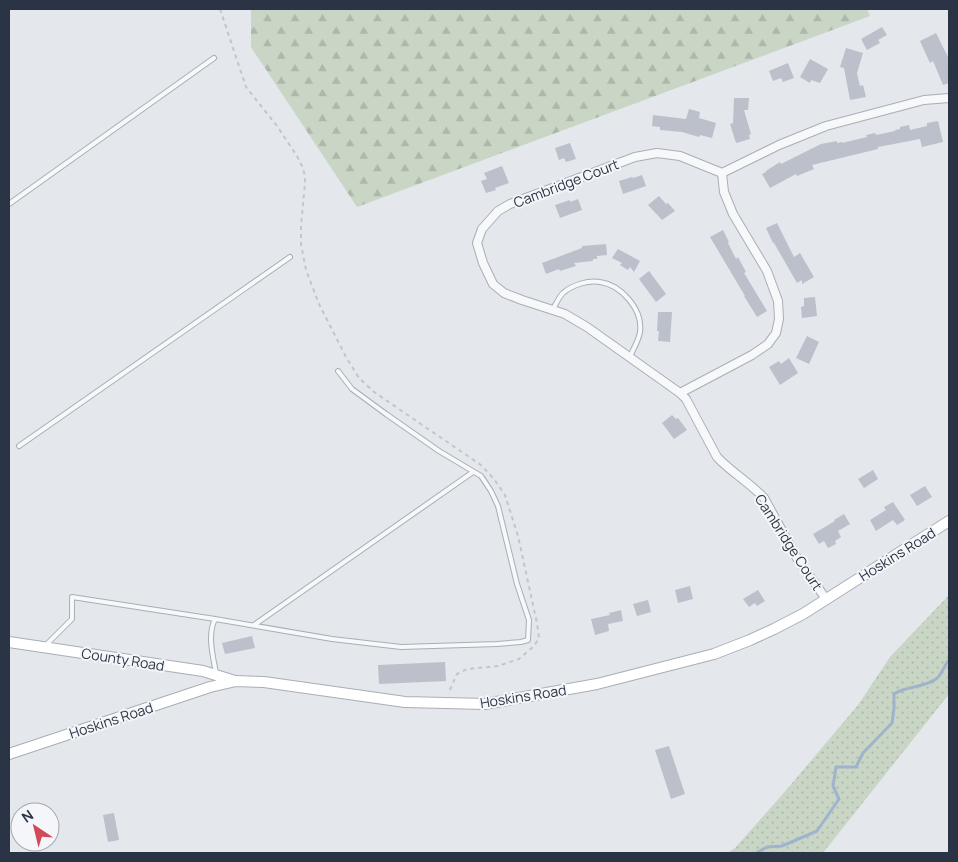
<svg xmlns="http://www.w3.org/2000/svg" width="958" height="862" viewBox="0 0 958 862" font-family="Manrope,sans-serif">
	<style>
		.forest { fill: url(#forest-firs) }
		.park { fill: url(#park-dots) }
		.lines { fill: none; stroke-linecap: round; stroke-linejoin: round }
		.stream { stroke: #9fb4cc; stroke-width: 3 }
		.building { fill: #bbc0ca }
		.lane-casing { stroke: #a9aeb7; stroke-width: 6 }
		.street-casing { stroke: #a9aeb7; stroke-width: 10 }
		.secondary-casing { stroke: #a9aeb7; stroke-width: 12 }
		.path { stroke: #c2c5cb; stroke-width: 2; stroke-dasharray: 4 4; stroke-linecap: butt }
		.lane { stroke: #f7f8fa; stroke-width: 4 }
		.street { stroke: #f7f8fa; stroke-width: 8 }
		.secondary { stroke: #fff; stroke-width: 10 }
		.labels { text-anchor: middle; dominant-baseline: central; stroke-width: 4; stroke-linejoin: round; paint-order: stroke }
		.street-label { font-size: 14px; fill: #2b3445; stroke: #f4f6f9 }
	</style>
	<defs>
		<pattern id="forest-firs" width="22" height="20" patternUnits="userSpaceOnUse" patternTransform="scale(1.25)"><rect width="22" height="20" fill="#c9d6c5"/><path d="M5 1l3.5 6h-7zM16 11l3.5 6h-7z" fill="#adb8ab"/></pattern>
		<pattern id="park-dots" width="8" height="8" patternUnits="userSpaceOnUse" patternTransform="scale(1.25)"><rect width="8" height="8" fill="#c9d6c5"/><path d="M2 2h.1M6 6h.1" fill="none" stroke="#adb8ab" stroke-width="1.8" stroke-linecap="round"/></pattern>
	</defs>
	<rect width="100%" height="100%" fill="#e4e7ec"/>
	<!-- forest -->
	<path class="forest" d="M251,9H867L870,16L357,207L251,47Z"/>
	<!-- park -->
	<path class="park" d="M949,595V694L823,853H728L735,848L788,788L858,705L890,657Z"/>
	<g class="lines">
		<!-- stream -->
		<path class="stream" d="M756,853L767,847L782,846L817,831L839,799L833,786L836,767H856L863,753L892,723L894,708V694C906,686 923,688 936,679C942,675 944,665 949,660"/>
	</g>
	<!-- building -->
	<path class="building" d="M882,27L887,35L878,40L880,43L867,50L862,41V40L861,39Z
		M936,33L949,59V83L943,85L933,61L930,63L920,41Z
		M846,48L863,53L857,73L860,86L863,85L866,97L850,100L844,68L840,67Z
		M810,59L828,69L820,83L811,80L810,83L800,77Z
		M788,63L794,78L783,82L781,78L773,81L769,71Z
		M734,98H749L748,110H744L751,134L749,135L750,139L736,143L730,124L733,123Z
		M689,109L700,112L699,118L716,123L712,138L700,135L699,137L682,132L660,130V127L652,126L653,115L686,119Z
		M938,121L943,142L922,147L920,139L878,147V149L812,165L814,169L797,176L796,174L770,188L762,174L766,172V171L780,162L781,164L821,144L837,141V143L842,142V143L867,137L866,135L875,133L876,135L895,131V130L900,129V127L909,125L910,130L927,126V123Z
		M570,143L576,159L566,162L564,158L559,160L555,148Z
		M502,166L509,183L495,188L496,190L486,193L481,181L487,179L484,173Z
		M642,175L646,186L623,194L619,181L632,177L633,178Z
		M659,196L666,204L668,203L675,211L662,220L648,205Z
		M578,199L582,210L560,218L555,205L570,200V202Z
		M777,223L794,257L800,253L814,277L802,284V280L797,283L774,243H773L766,228Z
		M723,230L729,242L728,243L736,259L738,257L746,272L744,273L767,311L757,317L744,296H745L710,237Z
		M606,244L607,255L597,256V259H593V261L574,263L576,266L560,271L559,269L546,274L542,263L582,248V246Z
		M618,249L640,261L634,272L630,267L628,270L620,265L622,263L612,258Z
		M649,271L666,294L656,302L639,279Z
		M815,297L817,316L802,318L801,307L804,306V298Z
		M658,312H672L670,342L658,341L659,331H657Z
		M807,336L819,342L809,364L796,358Z
		M789,358L798,373L780,385L769,367L779,361L781,364Z
		M672,415L676,419L678,418L687,430L674,439L662,423Z
		M873,470L878,479L864,488L858,479Z
		M925,486L932,497L917,506L910,495Z
		M893,502L905,520L897,525L893,520L876,531L870,520L886,510L884,507Z
		M844,514L850,524L838,531L841,537L835,541L836,544L828,548L824,541L819,544L813,534L835,521L834,520Z
		M690,586L693,599L678,603L675,590Z
		M758,590L765,601L757,606L755,603L749,607L743,599Z
		M648,600L651,612L637,616L633,604Z
		M621,610L623,621L608,624L609,631L595,635L591,619L610,615L609,613Z
		M252,636L255,648L225,654L222,643Z
		M445,662L446,681L379,684L378,665Z
		M669,746L685,794L671,799L655,750Z
		M114,813L119,840L108,842L103,815Z"/>
	<g class="lines">
		<defs>
			<path id="lane" d="M9,204L214,58
				M553,309C556,304 559,297 563,293C572,285 588,280 600,282C621,285 643,309 640,332C639,340 633,349 630,357
				M19,446L290,257
				M215,619C207,635 213,656 216,673
				M254,625L473,472
				M46,645L72,619V597L215,619L332,639L401,647L497,644L521,642L528,640L529,620L517,584L498,506L491,491L481,476L439,451L386,414L352,389L338,371"/>
			<path id="street" d="M722,173L724,192L733,214L767,271L778,301L779,319L776,333L768,344L752,355L680,393L686,399L717,457C731,472 749,482 764,498L797,558L826,599
				M680,393L587,327L565,314L522,300L504,293L493,284L483,263L477,243L482,229L498,211L510,204L635,157L657,153L680,156L722,173L779,145L826,126L924,100L949,98"/>
			<path id="secondary" d="M9,642L203,671L235,681
				M9,754L210,687L236,681L264,682L405,702L485,704L597,684L714,654L750,640L774,629L803,614L949,521"/>
		</defs>
		<!-- lane casing -->
		<use href="#lane" class="lane-casing"/>
		<!-- street casing -->
		<use href="#street" class="street-casing"/>
		<!-- secondary casing -->
		<use href="#secondary" class="secondary-casing"/>
		<!-- path -->
		<path class="path" d="M220,9L246,87L277,126L297,156L302,166L305,176V183L301,226V244L306,270L319,304L346,357L359,378L374,392L481,465L494,479L505,495L518,536L537,623L539,638L534,646L519,659L498,666L467,669L457,674L448,694"/>
		<!-- lane -->
		<use href="#lane" class="lane"/>
		<!-- street -->
		<use href="#street" class="street"/>
		<!-- secondary -->
		<use href="#secondary" class="secondary"/>
	</g>
	<g class="labels">
		<!-- street labels -->
		<g class="street-label">
			<text transform="translate(566 183) rotate(-21)">Cambridge Court</text>
			<text transform="translate(789 542) rotate(57)">Cambridge Court</text>
			<text transform="translate(897 554) rotate(-32)">Hoskins Road</text>
			<text transform="translate(123 659) rotate(9)">County Road</text>
			<text transform="translate(523 696) rotate(-9)">Hoskins Road</text>
			<text transform="translate(111 720) rotate(-18)">Hoskins Road</text>
		</g>
	</g>
	<!-- border -->
	<rect width="958" height="862" fill="none" stroke="#2b3445" stroke-width="20"/>
	<!-- north arrow -->
	<g transform="translate(35 827) rotate(325)"><circle r="24" fill="#f4f6f9" stroke="#a4a8b1"/>
	<path d="M0-4L9 19L0 12L-9 19Z" fill="#d1495b"/>
	<text y="-8" font-size="14" font-weight="bold" text-anchor="middle" fill="#2b3445">N</text>
	</g>
</svg>
